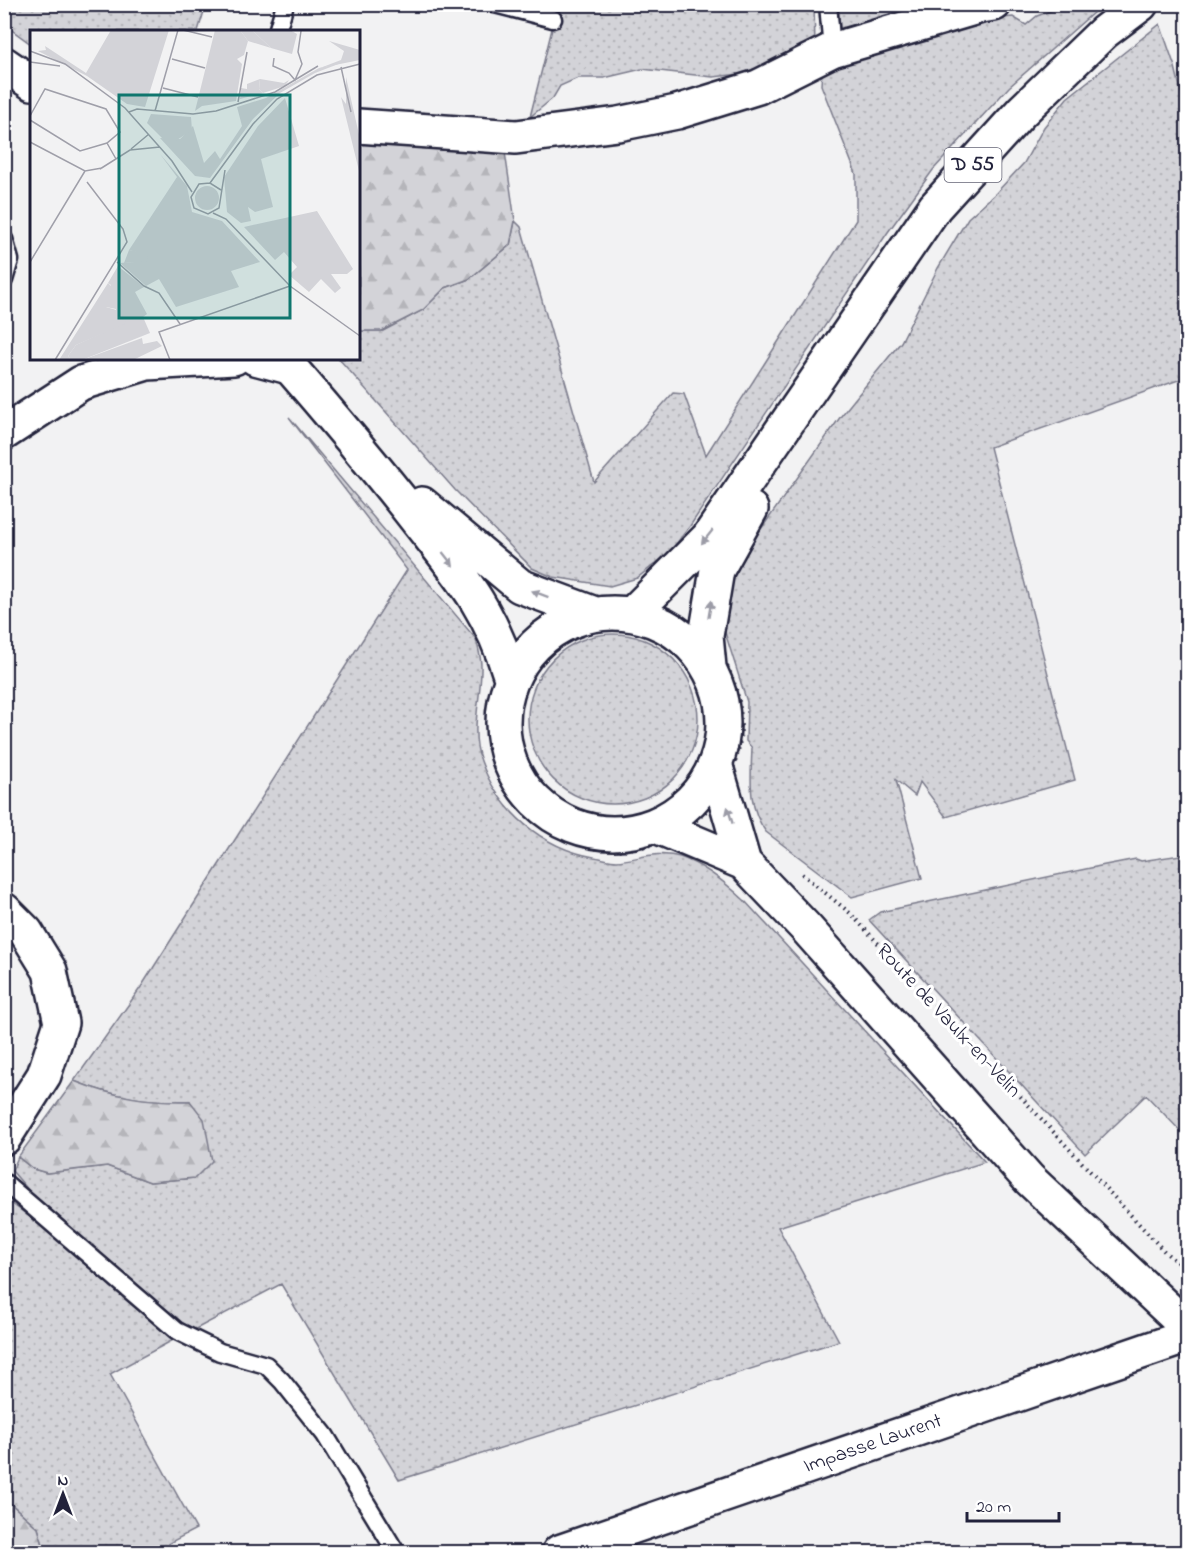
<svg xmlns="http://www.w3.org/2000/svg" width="1192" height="1557" viewBox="0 0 1192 1557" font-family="'Indie Flower',sans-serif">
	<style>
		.grass { fill: url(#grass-dots); stroke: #7a7a8a; stroke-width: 1.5 }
		.forest { fill: url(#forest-firs); stroke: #7a7a8a; stroke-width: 1.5 }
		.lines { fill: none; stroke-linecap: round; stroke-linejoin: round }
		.service-casing { stroke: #22223b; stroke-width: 21 }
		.minor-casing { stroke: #22223b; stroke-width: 38 }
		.tertiary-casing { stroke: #22223b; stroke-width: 38 }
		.primary-casing { stroke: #22223b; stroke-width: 38 }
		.path { stroke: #22223b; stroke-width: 4; stroke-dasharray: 1.5 4.5; stroke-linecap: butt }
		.service { stroke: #fff; stroke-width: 16 }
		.minor { stroke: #fff; stroke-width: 33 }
		.tertiary { stroke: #fff; stroke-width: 33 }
		.primary { stroke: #fff; stroke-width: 33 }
		.oneway { fill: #9c9ca7 }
		.labels { text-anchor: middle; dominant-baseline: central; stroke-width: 6; stroke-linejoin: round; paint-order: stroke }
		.shield { fill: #fff; stroke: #646476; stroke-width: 1.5 }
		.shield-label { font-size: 20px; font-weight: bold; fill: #22223b }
		.street-label { font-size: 21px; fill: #22223b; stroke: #fff }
		.inset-road { fill: none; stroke: #9f9fa9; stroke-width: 1.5 }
		.view { fill: #0f766e; fill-opacity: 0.15; stroke: #0f766e; stroke-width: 3 }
		.inset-edge { fill: none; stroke: #22223b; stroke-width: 3 }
	</style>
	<defs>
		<pattern id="grass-dots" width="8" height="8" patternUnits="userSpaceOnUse" patternTransform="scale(1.5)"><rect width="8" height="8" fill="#d3d3d8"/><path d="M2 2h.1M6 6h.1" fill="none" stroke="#b5b5ba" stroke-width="1.8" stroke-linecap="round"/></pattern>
		<pattern id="forest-firs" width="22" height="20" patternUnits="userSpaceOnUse" patternTransform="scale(1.5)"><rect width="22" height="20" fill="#d3d3d8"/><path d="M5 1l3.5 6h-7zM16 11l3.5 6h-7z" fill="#b5b5ba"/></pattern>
	</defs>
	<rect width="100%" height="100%" fill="#f2f2f3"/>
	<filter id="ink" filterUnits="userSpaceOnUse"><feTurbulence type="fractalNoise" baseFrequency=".0167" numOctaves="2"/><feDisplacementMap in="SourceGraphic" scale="12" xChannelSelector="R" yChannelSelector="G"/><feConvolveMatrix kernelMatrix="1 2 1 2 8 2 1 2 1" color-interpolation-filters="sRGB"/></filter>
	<g filter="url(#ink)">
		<!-- grass -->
		<path class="grass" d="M5,4H206V5L198,31L32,32L31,44L5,25Z
			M558,5H814L815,46L759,72L713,77L642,69L604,78H578L560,86L553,98L530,117Z
			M838,5H953L845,33L840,28Z
			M1066,5H1102L1009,87L933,170L888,232L690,526L669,553L637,578L610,586L553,577L532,568L455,490L339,359L358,358L359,331H383L423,310L445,288L469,279L510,245L515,221L521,227L594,482L673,393L684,394L706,455L856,220V174L821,85L822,71L990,19L1013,17L1026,25L1037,16Z
			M1160,24L1175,67L1187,115V377L990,447L1075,780L946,817L920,782L915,796L896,780L922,878L852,897L766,832C747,806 751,779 752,748L746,741L747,702L722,623V593L747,549L841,416L901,342L938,268L968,218L996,193L1024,163L1044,127L1067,98Z
			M289,417L476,639C478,647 481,657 481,666C482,697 469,730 481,761C499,811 542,848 594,857C601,858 610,861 617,861C638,859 658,850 680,857C704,865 726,883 744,900L985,1162L778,1227L839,1341L399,1480L281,1284L190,1332L44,1208L12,1171L18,1157L33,1169L47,1173L107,1166L150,1182L194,1178L190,1101C149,1102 113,1097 74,1081L141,987L407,570Z
			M528 719a85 85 0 1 1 170 0a85 85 0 1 1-170 0Z
			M1187,854V1138L1146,1095L1085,1154L869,920L880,912L1105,865L1136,859L1141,861Z
			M4,1198L49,1231L175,1339L110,1374L196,1529L169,1543L173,1552H45L38,1528L11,1504L5,1502Z"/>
		<!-- forest -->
		<path class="forest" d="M358,141L505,152L515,221L510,245L469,279L445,288L423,310L382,331H359Z
			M74,1081C114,1097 149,1102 190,1101L204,1119L212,1161L195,1178L150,1182L107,1166L47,1173L33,1169L18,1157Z
			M4,1502L11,1504L38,1528L45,1552H5Z"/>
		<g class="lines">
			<defs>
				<path id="service" d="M495,4L553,19
					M828,4L832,50
					M277,32L285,4
					M4,239L10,260L4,280
					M4,1182L177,1331L220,1352L266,1365L282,1381L325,1435L396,1552"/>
				<path id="minor" d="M358,126L516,137L618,124L677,112L758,87L832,50L981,6L994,4
					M255,358L289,367
					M4,433L81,383L147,363L234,358
					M4,910L26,932L50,971L61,1023L44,1075L4,1138
					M559,1552L1188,1336"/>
				<path id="tertiary" d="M716,767L744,863
					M656,826L744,863L806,928L1029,1179L1188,1328"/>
				<path id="primary" d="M4,64L32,83
					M282,358C328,411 373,464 416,519C460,575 490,608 511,678
					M422,504L520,586L595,614
					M503 723a110 110 0 1 1 220 0a110 110 0 1 1-220 0Z
					M632,614L708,538L935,207L1022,111L1104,32L1141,4
					M709,667L706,636L717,570L751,509"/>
			</defs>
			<!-- service casing -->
			<use href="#service" class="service-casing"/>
			<!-- minor casing -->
			<use href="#minor" class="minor-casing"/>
			<!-- tertiary casing -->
			<use href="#tertiary" class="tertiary-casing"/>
			<!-- primary casing -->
			<use href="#primary" class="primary-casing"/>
			<!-- path -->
			<path class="path" d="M489 724a126 126 0 1 1 252 0a126 126 0 1 1-252 0Z
				M802,874L850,913L1165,1252L1188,1272"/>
			<!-- service -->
			<use href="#service" class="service"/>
			<!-- minor -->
			<use href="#minor" class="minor"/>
			<!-- tertiary -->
			<use href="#tertiary" class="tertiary"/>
			<!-- primary -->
			<use href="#primary" class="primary"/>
		</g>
		<!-- one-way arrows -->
		<defs><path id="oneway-solid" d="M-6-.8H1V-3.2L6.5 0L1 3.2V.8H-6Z" transform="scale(1.5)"/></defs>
		<g class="oneway">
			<use href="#oneway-solid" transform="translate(707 537) rotate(129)"/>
			<use href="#oneway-solid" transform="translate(448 559) rotate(52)"/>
			<use href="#oneway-solid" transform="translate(540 594) rotate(-159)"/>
			<use href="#oneway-solid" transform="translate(710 609) rotate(-80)"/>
			<use href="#oneway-solid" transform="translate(730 815) rotate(-107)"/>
		</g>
	</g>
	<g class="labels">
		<!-- shield labels -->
		<rect class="shield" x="944.5" y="148" width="57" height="34" rx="4.5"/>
		<g class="shield-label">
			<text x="973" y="165">D 55</text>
		</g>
		<!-- street labels -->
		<g class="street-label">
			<text transform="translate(948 1021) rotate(47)">Route de Vaulx-en-Velin</text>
			<text transform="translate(873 1444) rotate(-19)">Impasse Laurent</text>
		</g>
	</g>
	<!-- overview -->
	<g transform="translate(30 30)">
		<rect width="330" height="330" fill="#f2f2f3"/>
		<path d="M81,0H139L115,77L97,74L57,46L8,21L16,20L15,16L56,43ZM185,0H210L218,11L214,25L207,29L212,34L206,71L172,76L165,81ZM222,0H260L267,4L262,24L241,18ZM311,33L285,43L250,63L223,89L180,148L165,146L130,108L150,109L163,96L174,133L185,121L190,129L212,96L207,77L236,68L289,38ZM316,47L330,109V145L311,67L316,74ZM230,49L229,59L233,63L210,69L211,58L217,59V54ZM255,68L269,116L231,129L243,177L225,182L218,177L221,191L211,193L197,182L194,147L228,96ZM130,124L157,156L162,182L192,191L230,232L201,241L209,257L146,277L129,249L116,256L90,233L104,232L110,223L99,220L147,147ZM165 168a12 12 0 1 1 24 0a12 12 0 1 1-24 0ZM287,181L323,239L317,244H301L311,258L305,263L291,249L279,262L259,245L267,237L254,222L245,230L214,197ZM88,236L114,257L105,262L117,284L113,287L120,303L52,330H41L38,326L46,315L85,297L86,279L76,277V271L81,255L78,253Z" fill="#d3d3d8"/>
		<path d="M210,0H222L241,18L218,11ZM299,11L330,20V30L290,38L311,30L314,21ZM230,49L254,53L259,50L255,56L233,63L229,59ZM121,84L161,87L162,100L144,112L135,111L117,93ZM99,220L116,223L119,231L94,233ZM78,253L82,257L76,277L90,281L97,293L46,315L38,326L41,330H29ZM112,308L113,314L127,311L132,316L103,330H52Z" fill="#d3d3d8"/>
		<path class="inset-road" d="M153,0L182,7M0,21L35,34L95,78L142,131L162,162M244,28L243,36L259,43L265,50L272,34L268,22L271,1M142,29L175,38M0,32L30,36M311,37L321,82M133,58L168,67M208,72L217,22M125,81L148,0M99,82L107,79L163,84L186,81L245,62L288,36M0,86L15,59L76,79L90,102L77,113L50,121L0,90M0,112L55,141L72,138M77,113L86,129M101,119L119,104M70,139L100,120L130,117M180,153L223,94L247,69L287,45L330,34M191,160L180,153L169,154L161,167L164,178L178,184L189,178L195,140M183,183L196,189L260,256L330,306M0,232L55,141M87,232L114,256L129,263L150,294M25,330L97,212L93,199L57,152M140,330L129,302L260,256"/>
		<path class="view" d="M89,65H260V288H89Z"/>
		<rect width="330" height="330" class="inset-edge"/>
	</g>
	<!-- margin -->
	<rect width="1192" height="1557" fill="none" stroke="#fff" stroke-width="24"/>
	<rect x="12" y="12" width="1168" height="1533" fill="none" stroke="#22223b" stroke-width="2" filter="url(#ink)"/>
	<!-- north arrow -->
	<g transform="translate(63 1494)" stroke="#ffffff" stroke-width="4.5" paint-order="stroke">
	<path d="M0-4.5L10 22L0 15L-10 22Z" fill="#22223b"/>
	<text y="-9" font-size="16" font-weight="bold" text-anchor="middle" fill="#22223b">N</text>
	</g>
	<!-- scale -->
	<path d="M967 1512v9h92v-9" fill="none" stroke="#22223b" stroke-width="3"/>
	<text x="976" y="1512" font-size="18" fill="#22223b" stroke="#ffffff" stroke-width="4.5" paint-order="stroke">20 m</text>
</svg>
